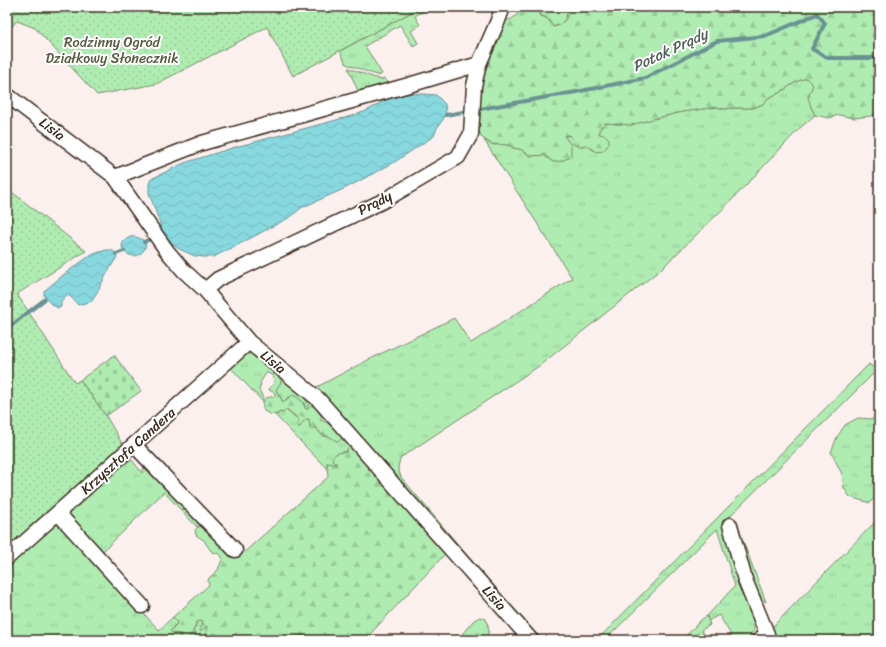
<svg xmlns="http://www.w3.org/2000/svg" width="886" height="647" viewBox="0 0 886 647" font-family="Sriracha,sans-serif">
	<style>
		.grass { fill: url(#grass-tufts); stroke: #758b68 }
		.forest { fill: url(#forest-firs); stroke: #758b68 }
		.cemetery { fill: url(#cemetery-stones); stroke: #758b68 }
		.garden { fill: url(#garden-dots); stroke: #758b68 }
		.water { fill: url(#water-waves); stroke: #699392 }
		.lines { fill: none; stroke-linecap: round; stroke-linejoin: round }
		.stream { stroke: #699392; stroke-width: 4 }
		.street-casing { stroke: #3b2a1e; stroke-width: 17 }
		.street { stroke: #fff; stroke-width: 14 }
		.labels { text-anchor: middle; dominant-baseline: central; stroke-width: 4; stroke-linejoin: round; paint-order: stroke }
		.park-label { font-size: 14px; fill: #585a43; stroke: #fff }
		.street-label { font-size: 14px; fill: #3b2a1e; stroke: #fff }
		.water-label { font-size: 15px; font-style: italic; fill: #525f58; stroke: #fff }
	</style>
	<defs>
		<pattern id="grass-tufts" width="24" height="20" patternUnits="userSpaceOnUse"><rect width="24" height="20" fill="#afecb2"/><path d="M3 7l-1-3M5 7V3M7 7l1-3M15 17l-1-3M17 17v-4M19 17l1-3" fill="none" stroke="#97cb99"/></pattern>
		<pattern id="forest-firs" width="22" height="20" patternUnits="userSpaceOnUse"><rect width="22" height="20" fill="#afecb2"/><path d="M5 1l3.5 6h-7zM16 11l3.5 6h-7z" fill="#97cb99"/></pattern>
		<pattern id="cemetery-stones" width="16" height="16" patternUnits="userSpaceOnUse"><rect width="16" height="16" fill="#afecb2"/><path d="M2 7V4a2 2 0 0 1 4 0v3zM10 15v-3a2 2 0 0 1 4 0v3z" fill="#97cb99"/></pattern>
		<pattern id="garden-dots" width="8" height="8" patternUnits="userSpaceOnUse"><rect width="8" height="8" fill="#afecb2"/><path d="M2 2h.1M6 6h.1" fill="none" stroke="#97cb99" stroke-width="1.8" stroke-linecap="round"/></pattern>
		<pattern id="water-waves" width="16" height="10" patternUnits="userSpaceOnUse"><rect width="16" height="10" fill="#87d9df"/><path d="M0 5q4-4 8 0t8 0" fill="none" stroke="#75babf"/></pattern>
	</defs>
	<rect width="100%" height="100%" fill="#fcf0ef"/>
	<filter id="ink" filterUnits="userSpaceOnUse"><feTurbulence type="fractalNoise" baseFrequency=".025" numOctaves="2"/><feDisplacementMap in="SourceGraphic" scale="8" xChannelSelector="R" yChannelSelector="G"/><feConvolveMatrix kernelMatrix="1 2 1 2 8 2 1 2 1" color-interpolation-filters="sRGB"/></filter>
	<g filter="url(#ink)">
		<!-- grass -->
		<path class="grass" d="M421,7H431L415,16L420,25L411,31L418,43L413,46L400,25L365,46L382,74L379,76L346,64L340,51Z
			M543,7H570C567,18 564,24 553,27L548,19L540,15Z
			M348,68L381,80L384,78L387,83L358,91Z
			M807,77L813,85L811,107L815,115L800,128L727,205L660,270L539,366L400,458L398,468L401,477L466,554L542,640H537L324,399V393L313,389L364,362L454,318L471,343L572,278L484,140L491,144L495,145L504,144L509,145L513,148L520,149L531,156L544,155L553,162L571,145L565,137V135L571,136L581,146L586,145L599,134V130L605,123L618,124L641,122L657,118L682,112L717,107L724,109L733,108H753L763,104L768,98L779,93L796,82Z
			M254,353L273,371V376L268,373H266L260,383L261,384L259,389L263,398V402L230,367L244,355Z
			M869,364L877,370L722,524L739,580L754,620V630L747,640H734L719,615L708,621L707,616L735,586L717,529L605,640H597Z
			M280,376L306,398L309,406V410L306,409L304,403L289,397L283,402L276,390L279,385Z
			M286,409C290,412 293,416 297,418L299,420L304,421L306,419H309C311,426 313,425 317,428C319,430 319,433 321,434C327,440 336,435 343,433L353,444L348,448L346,452H341L337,464H334L327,463V469L275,415L278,414L280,412L283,413Z
			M858,418L872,419L879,418V492L870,503L850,497L844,488L842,474L831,452L837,437L845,425Z
			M132,460L142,473L144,467L169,488L205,527L199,526L197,527L164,492L99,555L69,517L71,509L119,465Z
			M879,518V640H760L775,624Z
			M56,520L159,630L173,617L177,622L176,625L173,627L172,633L181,634L179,640H7V564Z
			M743,541L766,602L760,598L755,592L742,552Z
			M198,621H201L202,623L201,628L207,626L211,636L214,634H220V640H194V638L193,631L195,627L196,622Z"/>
		<!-- forest -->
		<path class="forest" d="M517,7H543L539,15L548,19L553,27L559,25L566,19V16L570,7H879V115L854,118L839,115L829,118L815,115L811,107L808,97L813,85L806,78L796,82L779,93L768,98L763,104L753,108H733L724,109L717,107L682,112L657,118L631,125L605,123L599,130V134L605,135L609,139V144L603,151L596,152L586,145L581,146L574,145L571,136L565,135V137L571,145V153L568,158L561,161L553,162L544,155L531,156L520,149L513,148L509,145L491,144L481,137L478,127L485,35C491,18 493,24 508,20C511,20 514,17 517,15L518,9Z
			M273,371L281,376V382L276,390L283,402L293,395L301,400L306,409H308C309,402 305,400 302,394L304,393L319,411V413C322,416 322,417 320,420C326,421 328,424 333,427C337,429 339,429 343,433L342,438L338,442L330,437L321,434L317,429L314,427L312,429L310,428L309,419H306L304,421L300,427H298V422L299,420C297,417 290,412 287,409L283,413L280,412C275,417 269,414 264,411C262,406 262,402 266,398L275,396V393L269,390L270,387C277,383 272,379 273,371Z
			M353,444L447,552L371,633L375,640H220V635H218L214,634L211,636H207L206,632L207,626L201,632L200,630L202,623L201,621L196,622L195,627L193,631L196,636L194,638V640H191V637H189L188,640H179L181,634L172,633L170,631L176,625L177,622L173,617L209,585L208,581L209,578L218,570L222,560V556L219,554L212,552L206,544L205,541L196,535L195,530C198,526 200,526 205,527L237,555L240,556L328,477L327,467V463L334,464H337L332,460C333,453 340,452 346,452L348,448Z
			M707,616L710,625L701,630L705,637L700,640H682L702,619Z
			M480,617L486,619C489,629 491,632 484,640H478L476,639L473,640H457L474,620Z"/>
		<!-- cemetery -->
		<path class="cemetery" d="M114,355L141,391L106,416L80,380Z"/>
		<!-- garden -->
		<path class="garden" d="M7,7H421L293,76L267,27L156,84L97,95L35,28L17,21L7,32Z
			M7,188L86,251L17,294L75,383L80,380L106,416L123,445L7,548Z"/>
		<!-- water -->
		<path class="water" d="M411,93L436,95L445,104L446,115L437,128L434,136L393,163L346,188L301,208L292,216L234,247L213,257H203L195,256L179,249L171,242L163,232L149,193V184L151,179L184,163L232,148L355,115L366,111L390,98Z
			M134,236L143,240L146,245C145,247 145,249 143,251C133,266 107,243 134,236Z
			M106,250H112L116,254L117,257C107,271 101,286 92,301L78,305L71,297L67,295L61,301V307L58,308L51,304L44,296V291L67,272L91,255Z"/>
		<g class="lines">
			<!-- stream -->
			<path class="stream" d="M446,115L576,92L645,78L717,41L765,36L817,14L825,23L812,49L828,58H879
				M144,242L150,239
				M116,254L124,251
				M7,329L45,299"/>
			<defs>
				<path id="street" d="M7,95L115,177L167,251L184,271L205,290L249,342L318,399L531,640
					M115,177L202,143L409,85L479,64L497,23L503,7
					M205,290L218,279L383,201L458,157L471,134L474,86L479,64
					M134,445L235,550
					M58,513L142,606
					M730,525L745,580L767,634L759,640
					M7,558L249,342"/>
			</defs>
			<!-- street casing -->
			<use href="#street" class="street-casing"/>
			<!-- street -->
			<use href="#street" class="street"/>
		</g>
	</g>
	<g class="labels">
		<!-- park labels -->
		<g class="park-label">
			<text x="112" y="42">Rodzinny Ogród<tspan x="112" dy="16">Działkowy Słonecznik</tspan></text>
		</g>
		<!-- street labels -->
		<g class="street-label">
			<text transform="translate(52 129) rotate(37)">Lisia</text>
			<text transform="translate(375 203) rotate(-27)">Prądy</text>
			<text transform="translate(273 362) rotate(39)">Lisia</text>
			<text transform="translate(128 451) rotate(-42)">Krzysztofa Candera</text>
			<text transform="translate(494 598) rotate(48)">Lisia</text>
		</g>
		<!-- water labels -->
		<g class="water-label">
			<text transform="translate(670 50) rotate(-25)">Potok Prądy</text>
		</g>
	</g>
	<!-- margin -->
	<rect width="886" height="647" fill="none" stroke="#fff" stroke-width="24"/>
	<rect x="12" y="12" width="862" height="623" fill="none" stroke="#3b2a1e" stroke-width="1.5" filter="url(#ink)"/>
</svg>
